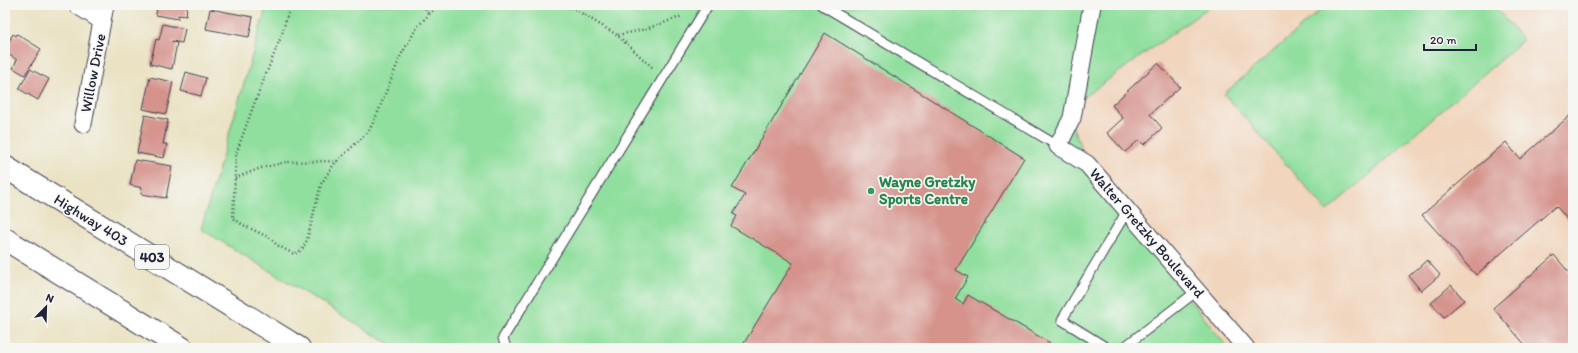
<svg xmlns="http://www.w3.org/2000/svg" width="1578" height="353" viewBox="0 0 1578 353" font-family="Itim,sans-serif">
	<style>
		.built { fill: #f1d5bd }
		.green { fill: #90df9e; stroke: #59806c }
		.building { fill: #d5938c }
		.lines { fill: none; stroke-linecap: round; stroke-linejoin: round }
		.service-casing { stroke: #403f4f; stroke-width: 11 }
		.minor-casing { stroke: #403f4f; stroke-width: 19 }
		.motorway-casing { stroke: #403f4f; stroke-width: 24 }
		.path { stroke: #403f4f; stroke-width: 2.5; stroke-dasharray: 1 3; stroke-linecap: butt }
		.service { stroke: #fff; stroke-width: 9 }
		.minor { stroke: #fff; stroke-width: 17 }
		.motorway { stroke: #fff; stroke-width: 22 }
		.leisure-dot { fill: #2e9e5b; stroke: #f6f6f2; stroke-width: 1.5 }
		.labels { text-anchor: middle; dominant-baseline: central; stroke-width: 3.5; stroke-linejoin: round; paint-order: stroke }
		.shield { fill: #f6f6f2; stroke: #626272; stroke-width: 1 }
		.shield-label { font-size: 14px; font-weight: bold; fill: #22223b }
		.street-label { font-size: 15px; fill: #22223b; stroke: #f6f6f2 }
		.leisure-label { font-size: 15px; font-weight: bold; fill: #27864d; stroke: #f6f6f2; text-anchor: start }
	</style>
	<rect width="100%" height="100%" fill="#f6f6f2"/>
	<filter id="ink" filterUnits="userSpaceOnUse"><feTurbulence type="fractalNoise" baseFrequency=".025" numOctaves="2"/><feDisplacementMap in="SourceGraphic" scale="8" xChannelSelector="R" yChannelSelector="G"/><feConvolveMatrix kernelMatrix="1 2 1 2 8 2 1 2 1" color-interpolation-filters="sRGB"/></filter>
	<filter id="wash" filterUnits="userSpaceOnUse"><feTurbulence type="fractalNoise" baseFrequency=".012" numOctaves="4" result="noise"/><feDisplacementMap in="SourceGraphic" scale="16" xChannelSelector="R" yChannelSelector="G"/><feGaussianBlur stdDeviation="0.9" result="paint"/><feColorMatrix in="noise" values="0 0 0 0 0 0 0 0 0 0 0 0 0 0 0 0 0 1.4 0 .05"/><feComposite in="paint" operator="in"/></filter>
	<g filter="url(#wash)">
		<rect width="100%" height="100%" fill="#eae2c3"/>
		<!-- built -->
		<path class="built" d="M1212,5H1573V348H1228L1092,176L1066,110Z"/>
		<!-- green -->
		<path class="green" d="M267,5H1212L1066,110L1092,176L1228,348H396L201,229Z
			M1326,5H1493L1523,40L1327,211L1224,94Z"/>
		<g id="blocks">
			<!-- building -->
			<path class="building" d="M157,5H187L186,16L178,15V19L156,15Z
				M210,9L253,17L249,37L206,29Z
				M163,24L185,29L182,43L172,41V42L177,43L172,69L150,64L156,39L159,40Z
				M825,33L1024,158L956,270L968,277L955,299L963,304L968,295L1050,343L1047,348H741L793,263L731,226L737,216L733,214L745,195L732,188Z
				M13,34L16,36L17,34L41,49L25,75L13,68L17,60L5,52V48Z
				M1158,63L1180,87L1150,114L1162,128L1144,145L1139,140L1125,152L1107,133L1123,118L1112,105Z
				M30,69L49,79L38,100L19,89Z
				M186,72L206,78L201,96L181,91Z
				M150,77L173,82L166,114L143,109Z
				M1573,113V226L1556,206L1476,275L1422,215L1506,142L1520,159Z
				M145,115L168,120L163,144H167L164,158L137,153Z
				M135,160L172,166L166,198L141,194L142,188L130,185Z
				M1554,255L1573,277V348H1528L1493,308Z
				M1427,260L1440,275L1421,291L1409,276Z
				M1451,285L1464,300L1444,317L1431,303Z"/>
		</g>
	</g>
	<g filter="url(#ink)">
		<use href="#blocks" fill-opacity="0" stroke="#403f4f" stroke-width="1"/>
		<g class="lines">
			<defs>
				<path id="service" d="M822,5L1058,146
					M506,348L503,338L708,5
					M1107,348L1062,320L1127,211
					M1123,348L1197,291"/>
				<path id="minor" d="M77,5L102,21
					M1092,5L1072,118L1058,146L1087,164L1246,348
					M83,124L105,5"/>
				<path id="motorway" d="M5,167L299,348
					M5,239L182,348"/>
			</defs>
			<!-- service casing -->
			<use href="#service" class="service-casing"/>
			<!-- minor casing -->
			<use href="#minor" class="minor-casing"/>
			<!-- motorway casing -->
			<use href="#motorway" class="motorway-casing"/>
			<!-- path -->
			<path class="path" d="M290,5L282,34L253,107L236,154L233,218L243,225L270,238L277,245L294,254L302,250L307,240L321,184L334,164L369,131L378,112L401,55L418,26L438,5
				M424,5L428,14
				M568,5L617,35L653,68
				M618,35L646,29L683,16
				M235,178L261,168L286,162L337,161"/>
			<!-- service -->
			<use href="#service" class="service"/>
			<!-- minor -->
			<use href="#minor" class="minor"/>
			<!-- motorway -->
			<use href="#motorway" class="motorway"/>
		</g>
	</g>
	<!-- markers -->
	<circle class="leisure-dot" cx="871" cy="191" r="4"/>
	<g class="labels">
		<!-- shield labels -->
		<rect class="shield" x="135" y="245" width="34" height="24" rx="3"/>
		<g class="shield-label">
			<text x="152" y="257">403</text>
		</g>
		<!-- street labels -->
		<g class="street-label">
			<text transform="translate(93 73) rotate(-79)">Willow Drive</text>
			<text transform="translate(91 220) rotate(32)">Highway 403</text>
			<text transform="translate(1147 233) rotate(49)">Walter Gretzky Boulevard</text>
		</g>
		<!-- leisure labels -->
		<g class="leisure-label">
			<text x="879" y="182">Wayne Gretzky<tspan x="879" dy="17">Sports Centre</tspan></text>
		</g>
	</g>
	<!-- margin -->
	<rect width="1578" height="353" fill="none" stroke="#f6f6f2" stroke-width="20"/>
	<!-- north arrow -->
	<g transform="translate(46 307) rotate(23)" stroke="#f6f6f2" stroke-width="3" paint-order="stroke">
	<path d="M0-3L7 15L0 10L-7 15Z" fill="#22223b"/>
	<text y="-6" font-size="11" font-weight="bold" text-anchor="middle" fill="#22223b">N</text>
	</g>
	<!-- scale -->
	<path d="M1424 44v6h52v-6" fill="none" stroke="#22223b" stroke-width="2"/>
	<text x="1430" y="44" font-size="12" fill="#22223b" stroke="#f6f6f2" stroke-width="3" paint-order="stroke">20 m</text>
</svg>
